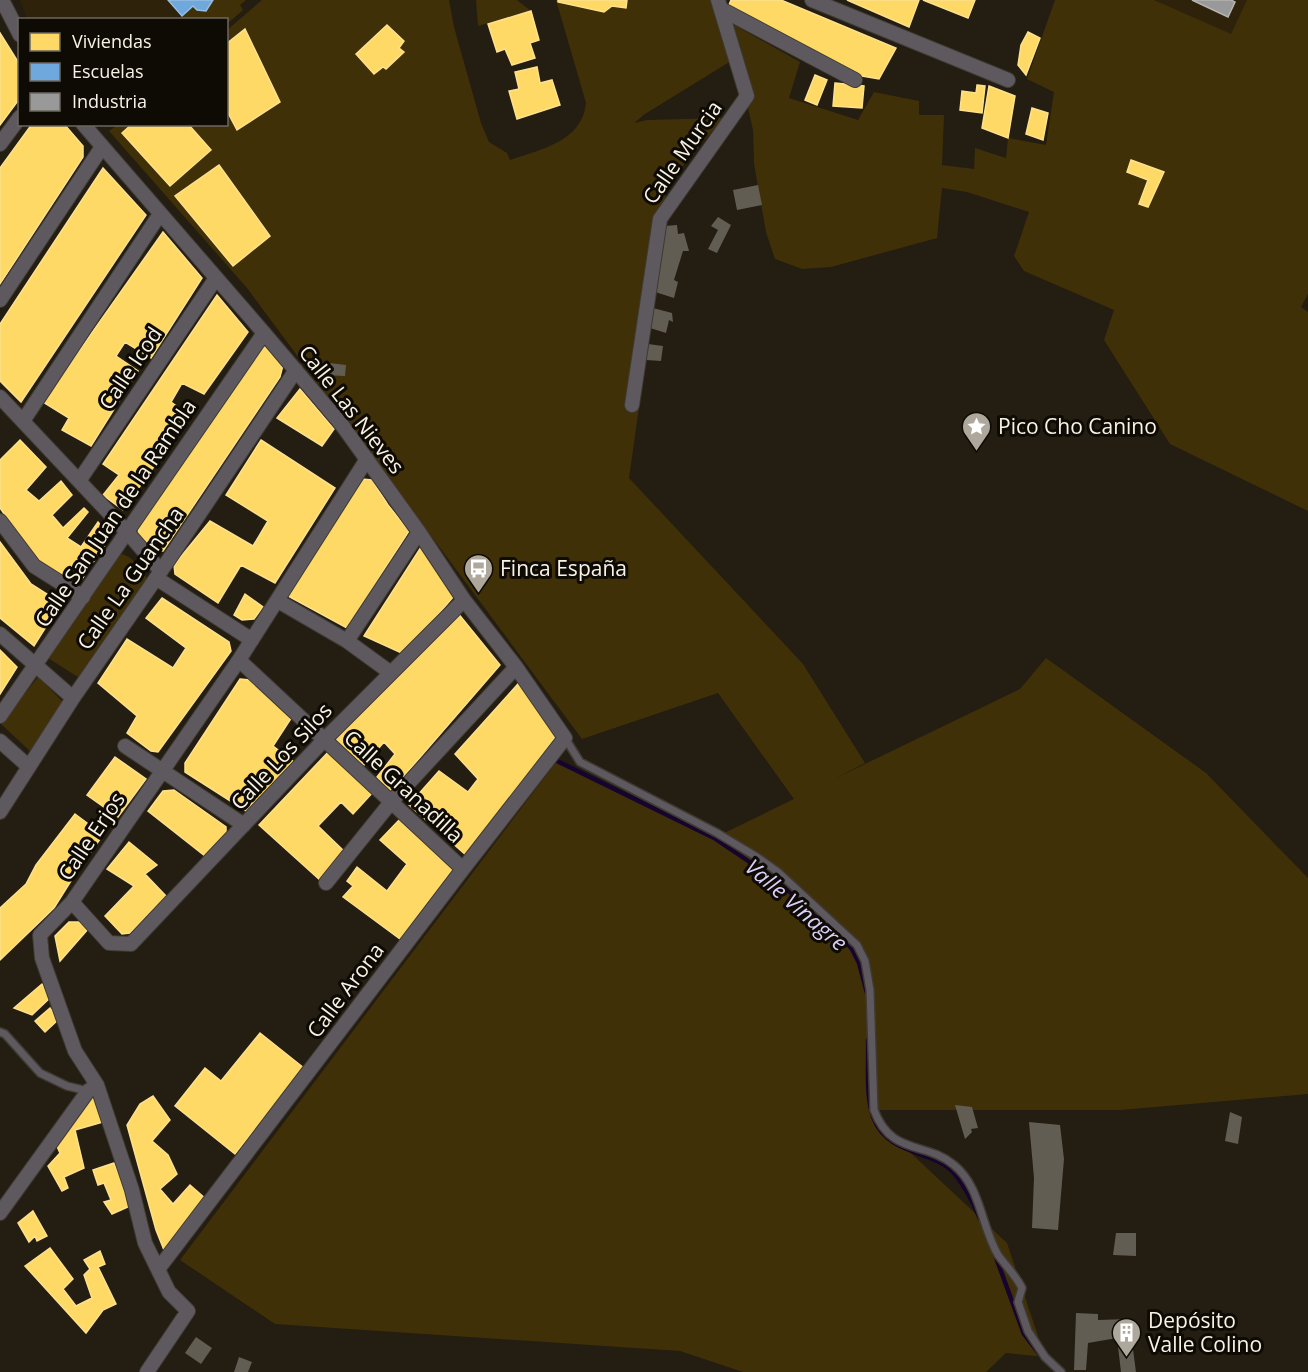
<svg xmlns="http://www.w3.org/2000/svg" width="1308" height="1372" viewBox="0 0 1308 1372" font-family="'Open Sans',sans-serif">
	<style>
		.built { fill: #2e230a }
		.green { fill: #403008 }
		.homes { fill: #ffd966; stroke: #fde18d; stroke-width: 1.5 }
		.schools { fill: #6fa8dc; stroke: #98bedf; stroke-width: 1.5 }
		.industry { fill: #999; stroke: #b6b4b0; stroke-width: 1.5 }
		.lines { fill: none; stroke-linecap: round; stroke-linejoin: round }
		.stream { stroke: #17042e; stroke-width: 4.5 }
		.building { fill: #625d53 }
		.lane-casing { stroke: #3f3a32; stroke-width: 10 }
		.street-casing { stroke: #3f3a32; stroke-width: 16 }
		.lane { stroke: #5d595e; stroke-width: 7 }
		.street { stroke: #5d595e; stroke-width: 14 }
		.labels { text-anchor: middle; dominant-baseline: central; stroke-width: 6; stroke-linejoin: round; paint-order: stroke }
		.street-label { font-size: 21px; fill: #f9f3e7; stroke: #0e0a04 }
		.poi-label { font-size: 21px; fill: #f9f3e7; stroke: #0e0a04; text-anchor: start }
		.water-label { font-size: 22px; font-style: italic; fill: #dacff8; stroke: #0e0a04 }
	</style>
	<rect width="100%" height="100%" fill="#231d12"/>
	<!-- built -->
	<path class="built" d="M20,0H246L240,5L243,10L227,24L226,20L27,19Z
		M1154,0H1247L1231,35Z"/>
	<!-- green -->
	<path class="green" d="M213,0H246L240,5L243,10L227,24L226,20L185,19L182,16L193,6L197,10L206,11Z
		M262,0H449L454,27L481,123L489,142L507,153L510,160C541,149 582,142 586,103L556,0H712L731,61L645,114L634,123L647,120L723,118L666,186L661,253L629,478L803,664L865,763L834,779L1020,689L1046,658L1206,773L1308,878V1094L1120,1110H874L884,1128L1007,1243L1045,1357L1006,1353L986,1372H743L680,1351L275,1324L180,1260L557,761L714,838L794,799L718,693L582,739L247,288L109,131L117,125L226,124L227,30Z
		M476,0H517L531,11L478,26Z
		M1055,0H1154L1231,34L1247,0H1308V294L1301,307L1308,312V511L1170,444L1104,340L1114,310L1024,271L1014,256L1029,212L967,192L942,188L937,238L831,267L802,269L775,259L766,232L754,164L753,130L729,22L800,62L789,98L858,120L874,92L919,101V115H944L942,165L974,169L975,148L1006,158L1008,138L1046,145L1054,92L1027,79Z
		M121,554C132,556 143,569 147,579L81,679L48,658Z
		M38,677L61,700L62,704L31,752L1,724Z"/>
	<!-- homes -->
	<path class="homes" d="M558,0H627L626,8L612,6L604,12L558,2Z
		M731,0H781L896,48L879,79L856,75L729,5Z
		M847,0H919L909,27Z
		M923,0H975L968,18Z
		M531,11L539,40L530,43L535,58L512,65L505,49L497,52L488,24Z
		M387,25L404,41L399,48L404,52L386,69L383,67L374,74L356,54Z
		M245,29L280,102L237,130L226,109V44Z
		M1028,32L1040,38L1026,75L1018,65L1021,45Z
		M0,33L20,65V98L0,125Z
		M537,67L540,83L552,80L560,105L517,119L509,91L519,89L515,72Z
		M815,75L827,80L817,105L805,100Z
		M835,83L864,86L862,108L833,106Z
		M977,85L985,86L982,113L960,110L962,91L976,93Z
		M989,86L1015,96L1008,138L982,128Z
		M1032,108L1048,113L1043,140L1026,134Z
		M32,124H64L83,146V157L0,284V168Z
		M132,124H188L211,150L170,186L122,133Z
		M1131,160L1164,172L1148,207L1139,204L1148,180L1127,172Z
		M219,165L270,236L233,266L175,196Z
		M103,168L146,215L21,402L0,381V324Z
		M163,232L202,278L151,358L125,342L116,356L138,371L91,446L62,430L69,418L43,402Z
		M217,295L248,332L204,394L182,383L171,402L190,416L123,510L103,495L119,475L103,464Z
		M260,347H266L283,365L280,377L163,551H155L138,534L139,525Z
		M300,389L334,429L322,446L277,418Z
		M20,440L46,467L26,490L39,501L61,481L72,495L52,515L63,528L84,508L88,512L67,538L81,547L98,522L110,537L78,585L48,569L31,553L0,508V460Z
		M261,440L335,488L275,583L241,565L218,603L175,574L174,565L210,521L253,546L268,521L226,495Z
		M362,479L372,480L388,505L409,531L347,628L288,596Z
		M0,542L31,584L61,603L34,646L0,618Z
		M421,547L454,596L404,654L364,636Z
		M245,594L263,607L254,619L242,620L234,615Z
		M162,598L229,642L231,651L158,752L151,751L127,733L137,716L98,683L127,639L173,668L186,648L146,618Z
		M457,612L500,665L390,792L377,777L395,754L384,742L364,765L329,738Z
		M0,650L17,667L0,694Z
		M240,679L250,680L292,717L273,746L294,762L246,811L185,772V763Z
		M518,684L559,732L467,856L409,805L439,771L468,792L478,779L455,754Z
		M332,748L374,791L353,814L341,802L318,826L345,852L321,881L259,825Z
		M115,757L146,779L118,817L87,795Z
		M174,790L226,827V833L205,856L148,811L163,791Z
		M75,814L103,835L74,876L54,908L0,960V908L26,884L36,865Z
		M401,818L455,867L400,939L343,897L353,886L347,881L357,867L387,891L407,864L380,840Z
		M129,842L157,865L145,874L166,896L130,933L122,934L105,916L134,886L107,869Z
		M69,922H79L88,929L60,961L55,936Z
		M42,984L52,996L32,1015L14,1008Z
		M50,1008L59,1019L45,1032L35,1021Z
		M260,1033L304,1068L235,1154L175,1106L205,1068L221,1081Z
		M96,1092L103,1122L75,1130L84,1168L64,1177L68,1188L62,1191L48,1166L60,1153L55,1142Z
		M153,1096L170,1120L152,1141L168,1155L177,1174L160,1189L173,1204L190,1185L206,1199L164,1250L156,1230L127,1125L140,1104Z
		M114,1163L132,1205L112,1214L104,1202L111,1200L104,1183L98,1185L93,1170Z
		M33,1211L47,1236L37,1241L35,1236L29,1242L18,1223Z
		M50,1248L73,1279L63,1289L76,1306L92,1298L84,1275L90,1269L84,1260L100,1251L105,1264L98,1267L116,1304L103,1310L86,1333L25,1266Z"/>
	<!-- schools -->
	<path class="schools" d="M168,0H213L206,11L197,10L193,6L182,16Z"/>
	<!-- industry -->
	<path class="industry" d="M1192,0H1231L1235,2L1228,17Z"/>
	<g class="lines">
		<!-- stream -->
		<path class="stream" d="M557,761L714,838L772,877L826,922L852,949L859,963L867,993
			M868,1040C869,1063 865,1098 874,1119C888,1155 931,1150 952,1171C965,1185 973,1202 980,1219
			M994,1252L1024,1334L1040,1355"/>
	</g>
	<!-- building -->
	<path class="building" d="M758,185L762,205L737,210L733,190Z
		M718,217L731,225L717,253L708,249L718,230L711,226Z
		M677,225L678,234L684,233L689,251H683L674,280L678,282L674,298L655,292L665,226Z
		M653,308L672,313L673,322L669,320L666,333L650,328Z
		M648,344L663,346L661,361L646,360Z
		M321,362L346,365L345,376L325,375L320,370Z
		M955,1105L972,1107L978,1128L971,1129L972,1132L965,1139Z
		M1230,1112L1242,1117L1238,1144L1225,1141Z
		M1029,1122L1060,1125L1064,1159L1058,1230L1032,1228L1034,1178Z
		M1116,1233H1136V1256L1113,1255Z
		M1076,1313L1098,1314V1320L1129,1319L1136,1372H1121L1117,1338L1088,1343L1086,1370H1074Z
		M196,1337L212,1348L201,1364L185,1353Z
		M239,1357L252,1362L248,1372H234Z"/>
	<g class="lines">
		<defs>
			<path id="lane" d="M565,738L580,762L717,833L757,857L778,872L857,945L865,961L870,990L874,1110C891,1156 926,1141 954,1165C981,1187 981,1226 998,1255C1006,1266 1016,1276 1022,1288L1018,1302L1028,1331L1045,1357L1061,1372
				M0,1032L5,1034L40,1073L67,1086L88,1091"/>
			<path id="street" d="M2,0L20,35
				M812,0L1008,80
				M721,9L855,80
				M83,124L264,333L342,425L419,532L464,600L516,667L565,738L463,869L159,1268
				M0,144L20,117
				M0,300L102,147
				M0,397L127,532L161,571
				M632,405L660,219L747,96L718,0
				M23,421L160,214
				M79,481L216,278
				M0,521L34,566L83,597
				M156,578L252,640
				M278,601L347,641L391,673
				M0,634L73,698
				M347,641L419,532
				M239,660L463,869
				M0,716L264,333
				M0,741L29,767
				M125,746L244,825
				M0,812L73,698L161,571L296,370
				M326,883L392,801L516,667
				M72,902L109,943L131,944L324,740L464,600
				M0,1213L88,1091L97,1085
				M147,1372L188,1311L169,1292L145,1243L132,1190L97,1085L75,1051L42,958L40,935L72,902L239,660L367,459"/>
		</defs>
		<!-- lane casing -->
		<use href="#lane" class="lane-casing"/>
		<!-- street casing -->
		<use href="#street" class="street-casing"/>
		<!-- lane -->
		<use href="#lane" class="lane"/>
		<!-- street -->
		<use href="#street" class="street"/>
	</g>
	<!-- icons -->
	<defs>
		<symbol id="sight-pin" viewBox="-11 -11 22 30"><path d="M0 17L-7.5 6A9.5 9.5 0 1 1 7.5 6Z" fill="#aea89c" stroke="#0e0a04"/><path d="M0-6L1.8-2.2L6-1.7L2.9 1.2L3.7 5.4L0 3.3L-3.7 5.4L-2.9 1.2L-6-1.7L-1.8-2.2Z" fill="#fff"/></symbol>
		<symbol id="bus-pin" viewBox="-11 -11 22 30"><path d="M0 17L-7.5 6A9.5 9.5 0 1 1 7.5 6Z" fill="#aea89c" stroke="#0e0a04"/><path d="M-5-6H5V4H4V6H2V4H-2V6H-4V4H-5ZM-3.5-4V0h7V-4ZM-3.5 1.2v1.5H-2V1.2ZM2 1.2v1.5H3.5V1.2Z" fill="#fff"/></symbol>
		<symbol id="building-pin" viewBox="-11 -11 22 30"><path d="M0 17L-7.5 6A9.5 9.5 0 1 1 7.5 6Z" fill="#aea89c" stroke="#0e0a04"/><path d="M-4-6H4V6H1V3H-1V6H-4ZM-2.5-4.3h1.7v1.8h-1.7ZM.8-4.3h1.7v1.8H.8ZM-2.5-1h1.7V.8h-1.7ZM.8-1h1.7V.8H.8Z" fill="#fff"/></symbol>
	</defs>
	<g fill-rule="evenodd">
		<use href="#sight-pin" x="960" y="410" width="33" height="45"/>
		<use href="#bus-pin" x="462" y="552" width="33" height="45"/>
		<use href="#building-pin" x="1110" y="1316" width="33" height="45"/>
	</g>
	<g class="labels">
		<!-- street labels -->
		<g class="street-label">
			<text transform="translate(682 152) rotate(-55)">Calle Murcia</text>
			<text transform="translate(130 368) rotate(-56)">Calle Icod</text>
			<text transform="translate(352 409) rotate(52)">Calle Las Nieves</text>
			<text transform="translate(115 513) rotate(-56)">Calle San Juan de la Rambla</text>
			<text transform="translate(130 578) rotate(-55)">Calle La Guancha</text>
			<text transform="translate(281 756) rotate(-47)">Calle Los Silos</text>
			<text transform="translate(404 786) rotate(43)">Calle Granadilla</text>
			<text transform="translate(91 836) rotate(-56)">Calle Erjos</text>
			<text transform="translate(345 990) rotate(-53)">Calle Arona</text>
		</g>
		<!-- poi labels -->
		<g class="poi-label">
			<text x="998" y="426">Pico Cho Canino</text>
			<text x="500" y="568">Finca España</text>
			<text x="1148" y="1320">Depósito<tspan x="1148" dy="24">Valle Colino</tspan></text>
		</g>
		<!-- water labels -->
		<g class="water-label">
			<text transform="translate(797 904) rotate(41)">Valle Vinagre</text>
		</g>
	</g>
	<!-- legend -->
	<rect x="18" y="18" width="210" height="108" fill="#0e0a04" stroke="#6c675f" stroke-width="1.5"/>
	<rect x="30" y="33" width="30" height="18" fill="#ffd966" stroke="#6c675f" stroke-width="1.5"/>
	<text x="72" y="48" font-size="18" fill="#f9f3e7">Viviendas</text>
	<rect x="30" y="63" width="30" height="18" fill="#6fa8dc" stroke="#6c675f" stroke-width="1.5"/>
	<text x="72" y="78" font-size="18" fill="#f9f3e7">Escuelas</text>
	<rect x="30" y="93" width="30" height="18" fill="#999999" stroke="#6c675f" stroke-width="1.5"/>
	<text x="72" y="108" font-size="18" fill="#f9f3e7">Industria</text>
</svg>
